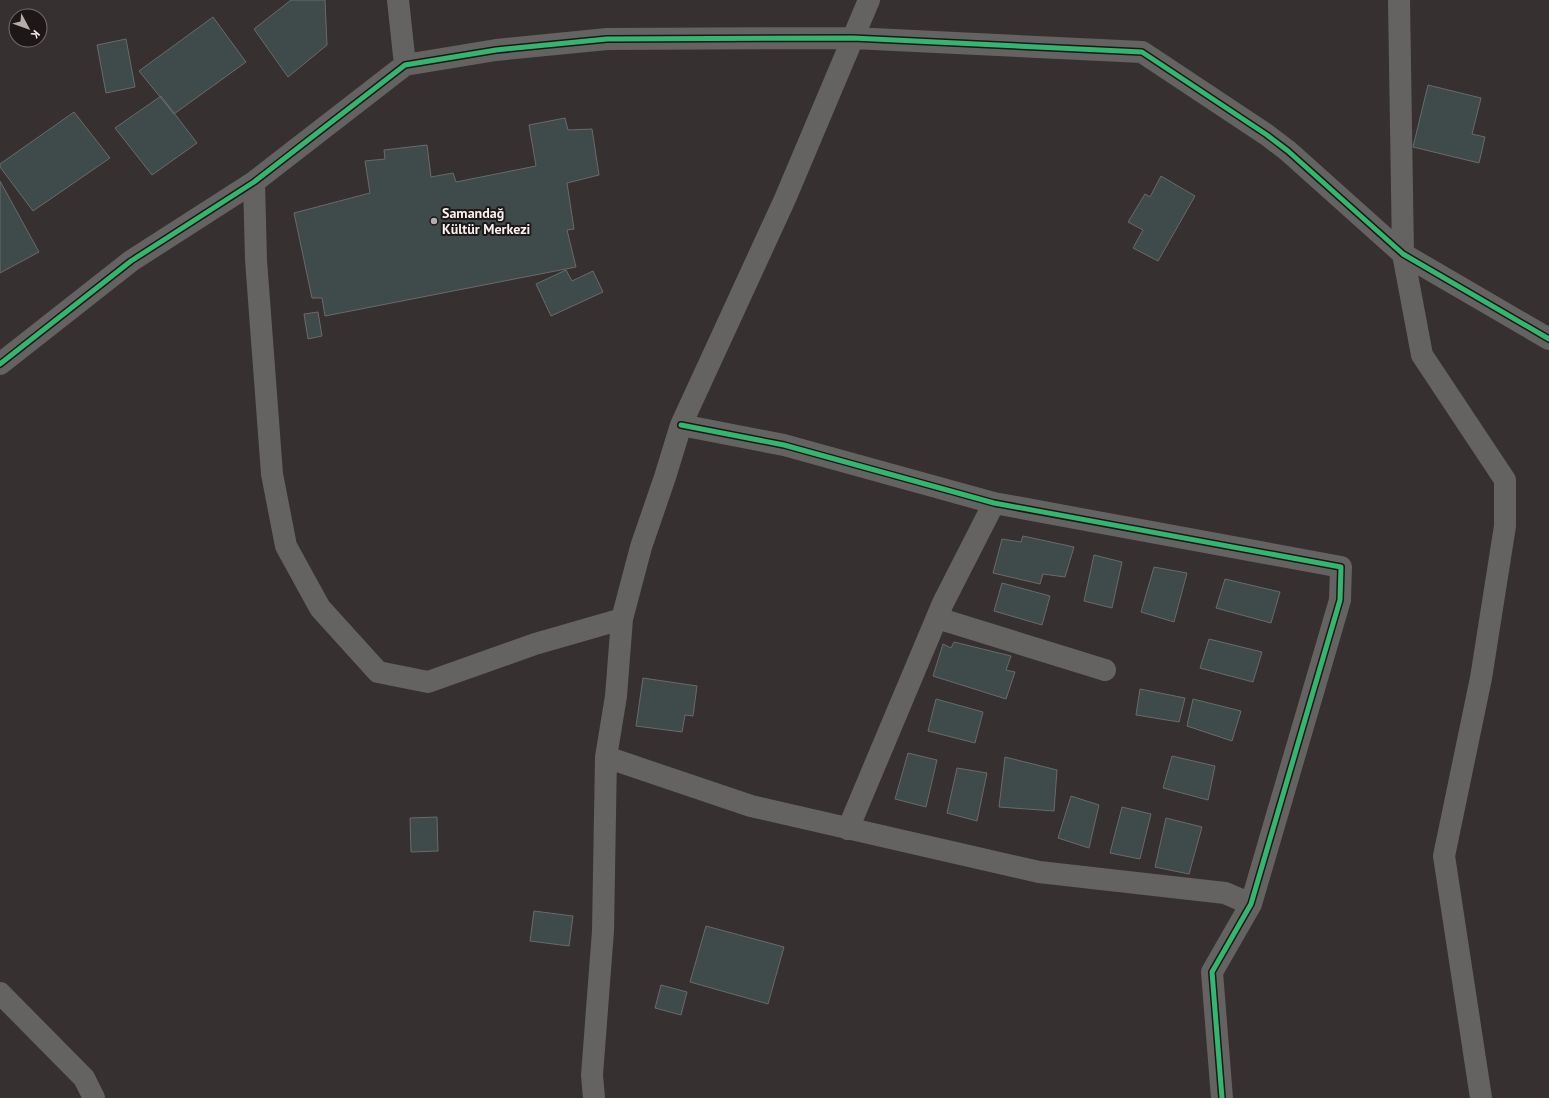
<svg xmlns="http://www.w3.org/2000/svg" width="1549" height="1098" viewBox="0 0 1549 1098" font-family="'PT Sans',sans-serif">
	<style>
		.building { fill: #3f4b4a; stroke: #6a6a6a }
		.lines { fill: none; stroke-linecap: round; stroke-linejoin: round }
		.street { stroke: #656262; stroke-width: 22 }
		.cycleway-casing { stroke: #1d1717; stroke-width: 8 }
		.cycleway { stroke: #33b770; stroke-width: 5 }
		.poi-dot { fill: #b5adac; stroke: #1d1717; stroke-width: 1.5 }
		.labels { text-anchor: middle; dominant-baseline: central; stroke-width: 4; stroke-linejoin: round; paint-order: stroke }
		.poi-label { font-size: 14px; font-weight: bold; fill: #f9f0ef; stroke: #1d1717; text-anchor: start }
	</style>
	<rect width="100%" height="100%" fill="#363030"/>
	<!-- building -->
	<path class="building" d="M291,0H325L327,45L288,77L254,29Z
		M213,17L246,62L174,114L139,71Z
		M126,39L135,87L106,93L97,45Z
		M1428,85L1481,98L1472,134L1485,137L1479,163L1413,147Z
		M161,96L197,143L152,175L115,128Z
		M74,112L110,158L33,211L0,167V164Z
		M565,118L568,130L592,129L599,175L567,183L574,229L567,230L576,267L325,316L322,298H312L294,213L370,193L365,161L385,159L384,150L427,145L431,177L453,173L456,182L536,166L529,125Z
		M1161,176L1195,196L1158,261L1133,248L1143,230L1128,222L1145,194L1150,197Z
		M0,181L39,252L0,273Z
		M566,270L572,281L593,271L603,292L551,316L536,284Z
		M318,312L322,336L308,339L304,314Z
		M1023,536L1074,547L1065,577L1043,574L1040,584L993,573L1002,539L1021,542Z
		M1094,555L1122,562L1112,608L1084,601Z
		M1154,567L1187,573L1174,622L1141,612Z
		M1225,579L1280,592L1271,623L1216,608Z
		M1002,583L1050,596L1042,625L994,611Z
		M1209,639L1262,652L1253,682L1200,668Z
		M954,642L1011,656L1006,670L1015,672L1006,699L933,676L943,644L951,648Z
		M643,678L697,686L693,716L685,715L682,732L636,726Z
		M1140,689L1185,698L1179,722L1136,715Z
		M936,699L983,712L975,743L928,731Z
		M1193,699L1241,711L1232,741L1187,726Z
		M908,753L937,760L926,807L895,799Z
		M1172,756L1215,766L1208,800L1163,788Z
		M1005,757L1057,770L1054,811L999,807Z
		M957,768L987,773L977,821L947,813Z
		M1071,796L1099,805L1089,848L1058,838Z
		M1122,807L1151,814L1140,859L1110,853Z
		M437,817L438,851L411,852L410,818Z
		M1166,818L1202,827L1189,874L1155,867Z
		M534,911L573,916L569,946L530,941Z
		M706,926L784,947L768,1004L690,982Z
		M661,985L687,992L681,1015L655,1008Z"/>
	<g class="lines">
		<!-- street -->
		<path class="street" d="M398,0L405,65
			M1399,0L1403,254L1422,355L1505,480V526L1481,678L1444,856L1481,1098
			M254,182L256,260L272,474L286,546L320,608L378,672L428,682L535,644L622,619
			M0,364L131,261L254,182L405,65L496,50L607,39L853,38L1142,52L1267,135L1288,151L1403,254L1549,339
			M681,425L784,445L994,503L1341,567L1340,600L1251,904L1212,972L1222,1098
			M937,618L1105,670
			M606,757L751,806L1039,872L1225,893L1251,904
			M848,829L943,603L994,503
			M0,993L84,1078L94,1098
			M594,1098L592,1075L603,931L606,757L616,696L622,619L641,547L665,477L681,425L785,199L869,0"/>
		<defs>
			<path id="cycleway" d="M0,364L131,261L254,182L405,65L496,50L607,39L853,38L1142,52L1267,135L1288,151L1403,254L1549,339
				M681,425L784,445L994,503L1341,567L1340,600L1251,904L1212,972L1222,1098"/>
		</defs>
		<!-- cycleway casing -->
		<use href="#cycleway" class="cycleway-casing"/>
		<!-- cycleway -->
		<use href="#cycleway" class="cycleway"/>
	</g>
	<!-- markers -->
	<circle class="poi-dot" cx="434" cy="221" r="4"/>
	<g class="labels">
		<!-- poi labels -->
		<g class="poi-label">
			<text x="442" y="213">Samandağ<tspan x="442" dy="16">Kültür Merkezi</tspan></text>
		</g>
	</g>
	<!-- north arrow -->
	<g transform="translate(28 28) rotate(131)"><circle r="19" fill="#1d1717" stroke="#756e6d"/>
	<path d="M0-3L7 15L0 10L-7 15Z" fill="#b5adac"/>
	<text y="-6" font-size="11" font-weight="bold" text-anchor="middle" fill="#f9f0ef">K</text>
	</g>
</svg>
